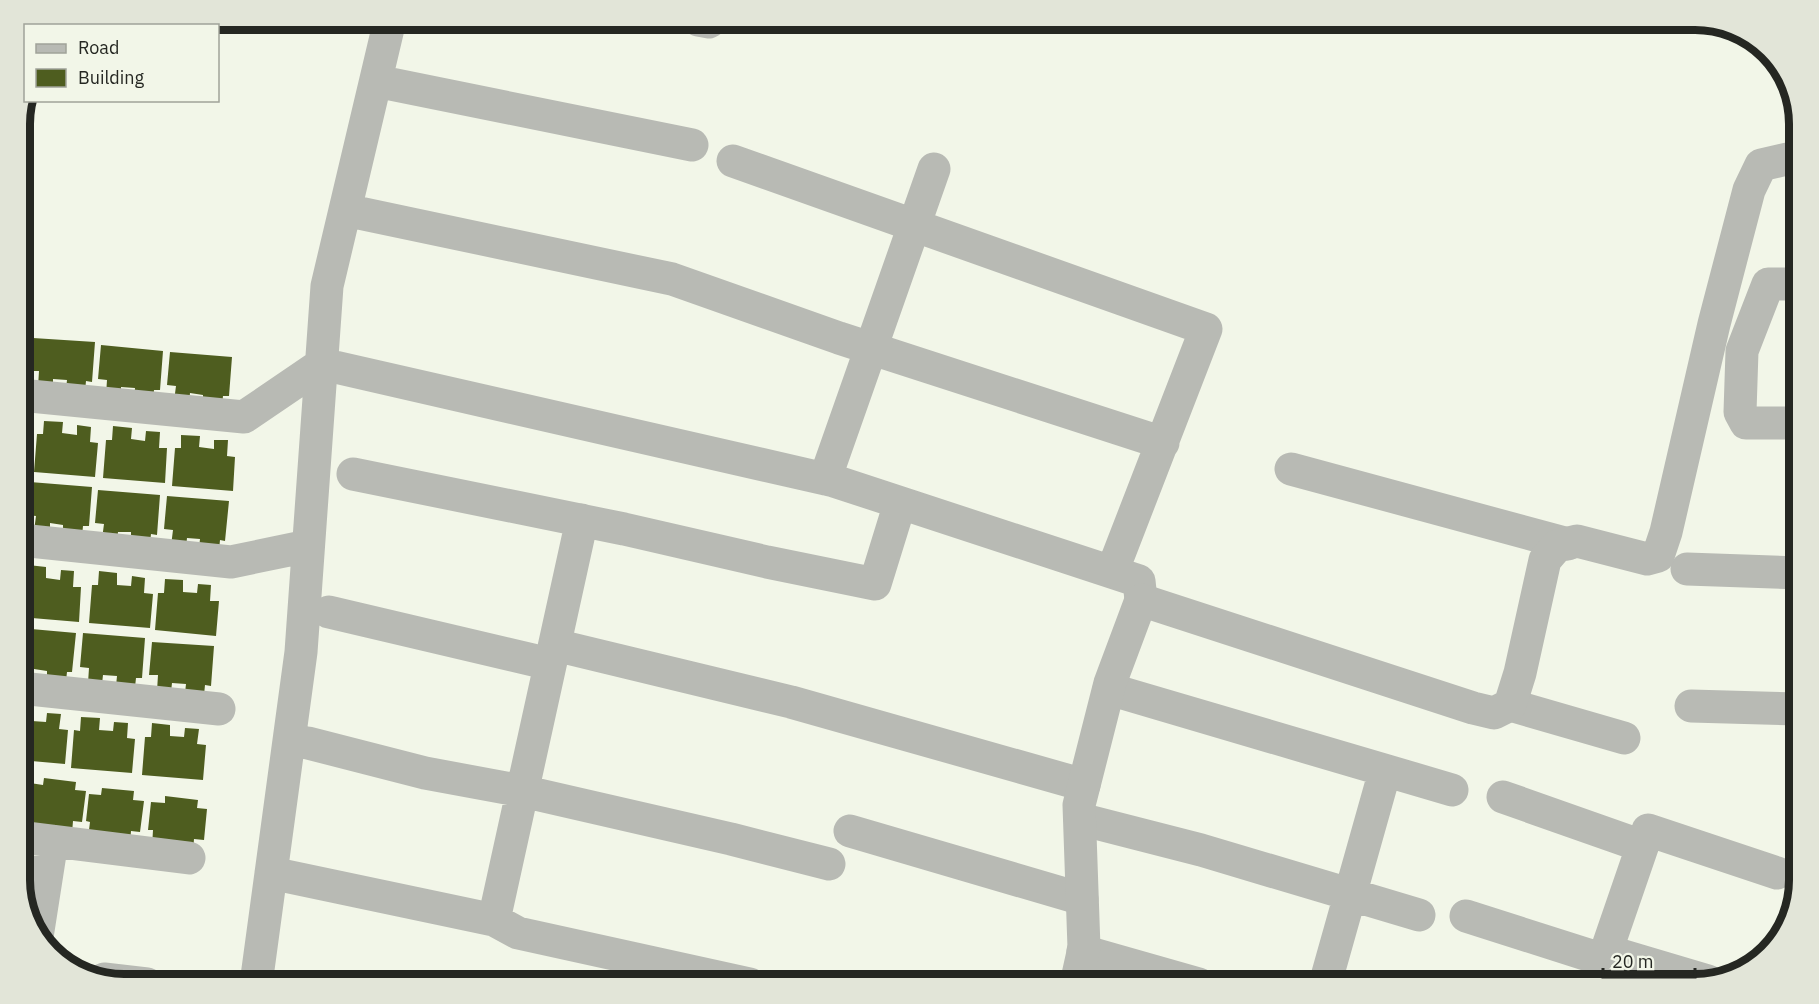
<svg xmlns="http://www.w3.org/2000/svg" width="1819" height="1004" viewBox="0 0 1819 1004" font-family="'IBM Plex Sans',sans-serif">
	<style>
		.building { fill: #4e5d1f }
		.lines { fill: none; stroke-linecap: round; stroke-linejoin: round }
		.minor { stroke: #b8bab4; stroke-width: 33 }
		.tertiary { stroke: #b8bab4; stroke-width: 33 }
		.rim { fill: none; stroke: #252722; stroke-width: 8 }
	</style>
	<rect width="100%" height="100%" fill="#f2f6e8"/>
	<!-- building -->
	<path class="building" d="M20,335L26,336L23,376H20Z
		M33,338L95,342L92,382L86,381L85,391L66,389L67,380L53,379V388L38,387L39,371H30Z
		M101,345L163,351L160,390H154L153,399L134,398L135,388L121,387V396L106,395L107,380L98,379Z
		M170,352L232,357L229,396H223L222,405L203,404V395L190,393L189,402L174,401L176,386L167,385Z
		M20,417H23L22,433L31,434L28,468L20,467Z
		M44,421L63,422L62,433L77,435V425L91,427L90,442L98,443L95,477L34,472L37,434H43Z
		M113,426L132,428L131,439L145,441L146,431L160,432L159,448H167L165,483L103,478L106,440H112Z
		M181,435L200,436L199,447L214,449V440H228L227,456L235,457L233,491L172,486L175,448H181Z
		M20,480L23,481L21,497H20Z
		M30,482L92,487L89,526H83L82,536L63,534V525L50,523V533L34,531L36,516L27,515Z
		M98,490L160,495L157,535L151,534L150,543L131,542V532H118L117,541L102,539L104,524L95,523Z
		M167,496L229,501L225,541L220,540L219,550L199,548L200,539L187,538L186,547L171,546L173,530L164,529Z
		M28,565L46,567V578L60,580L61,570L74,571L73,587H81L79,622L20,617L21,579H27Z
		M99,571L117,573V585L131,586L132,576L145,578L144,593L153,594L150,628L89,623L92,585H98Z
		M165,579L183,580V592L197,593L198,584L211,585L210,601H219L216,636L155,630L158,593H164Z
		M20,628L76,633L72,672H67L66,681L47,680V671L34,669L33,678L20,677Z
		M83,633L145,638L142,678H136L135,687L116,686L117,676L103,675L102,684L88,683L89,668L80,667Z
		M152,642L214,646L211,686L205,685L204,695L185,693L186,684L172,683L171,692L157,691L158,675H149Z
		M20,708L33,709L32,721L46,722L47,713L61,714L59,729L68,730L65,764L20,760Z
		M81,717L100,718L99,730L113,731L114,722L128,723L127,738L135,739L132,773L71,768L74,730L80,731Z
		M152,723L170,725V736L184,737L185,728L199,729L197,744L206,745L203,780L142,775L145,737H151Z
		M20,773L28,774L22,827H20Z
		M44,778L76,782L75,790L86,791L82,822L73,821L72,833L30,829L32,812H27L30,783L43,785Z
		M102,788L134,791L133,800L144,801L140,832L131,831L130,843L88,838L90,822L86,821L89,794L101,795Z
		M165,796L198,800L197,808L207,809L204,840L194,839L193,851L152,847L153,830H148L151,802L165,803Z"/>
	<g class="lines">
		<!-- minor -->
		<path class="minor" d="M698,20L709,22
			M376,81L692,145
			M733,161L1206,329L1112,572
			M345,210L672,279L839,338L1163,443
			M1799,284H1768L1742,351L1740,412L1746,423H1799
			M20,395L244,417L322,364L834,481L1139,581L1141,600
			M1291,469L1568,544
			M353,474L624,529L767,562L875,584L900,503
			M825,479L934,169
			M20,540L231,562L308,546
			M1687,569L1799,573
			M329,612L550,664
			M555,645L791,702L1084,785
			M20,688L219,709
			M1109,689L1452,790
			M1510,705L1624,738
			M1691,706L1799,709
			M308,743L425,773L522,791L731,839L829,864
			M1503,797L1642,846
			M1080,819L1201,850L1419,915
			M850,831L1082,899
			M20,837L189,858
			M271,873L494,920L582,520
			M1466,916L1604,960
			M494,920L518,933L750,984
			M37,937L52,841
			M1083,951L1199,984
			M1607,951L1708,981
			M104,979L147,984
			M256,984L301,652L327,286L390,20
			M1325,984L1385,771
			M1595,984L1648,830L1777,873"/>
		<!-- tertiary -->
		<path class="tertiary" d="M1076,984L1084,948L1079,805L1110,683L1141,600L1473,708L1494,713L1510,705L1520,673L1545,560L1557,546L1577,541L1647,559L1658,556L1666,532L1714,324L1749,190L1761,165L1787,159L1799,160"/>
	</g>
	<!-- crop -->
	<path d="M0 0H1819V1004H0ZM124 30H1695A94 94 0 0 1 1789 124V880A94 94 0 0 1 1695 974H124A94 94 0 0 1 30 880V124A94 94 0 0 1 124 30Z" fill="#e2e5d8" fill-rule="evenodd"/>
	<path class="rim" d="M124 30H1695A94 94 0 0 1 1789 124V880A94 94 0 0 1 1695 974H124A94 94 0 0 1 30 880V124A94 94 0 0 1 124 30Z"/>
	<!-- legend -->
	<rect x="24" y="24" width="195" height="78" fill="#f2f6e8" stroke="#a0a399" stroke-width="1.5"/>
	<rect x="36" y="44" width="30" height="9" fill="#b8bab4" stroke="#a0a399" stroke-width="1.5"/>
	<text x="78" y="54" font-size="18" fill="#252722">Road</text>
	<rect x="36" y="69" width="30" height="18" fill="#4e5d1f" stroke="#a0a399" stroke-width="1.5"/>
	<text x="78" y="84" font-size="18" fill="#252722">Building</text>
	<!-- scale -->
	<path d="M1603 968v9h92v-9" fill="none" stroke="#252722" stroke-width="3"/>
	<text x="1612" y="968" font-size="18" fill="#252722" stroke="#f2f6e8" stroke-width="4.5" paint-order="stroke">20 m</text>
</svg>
